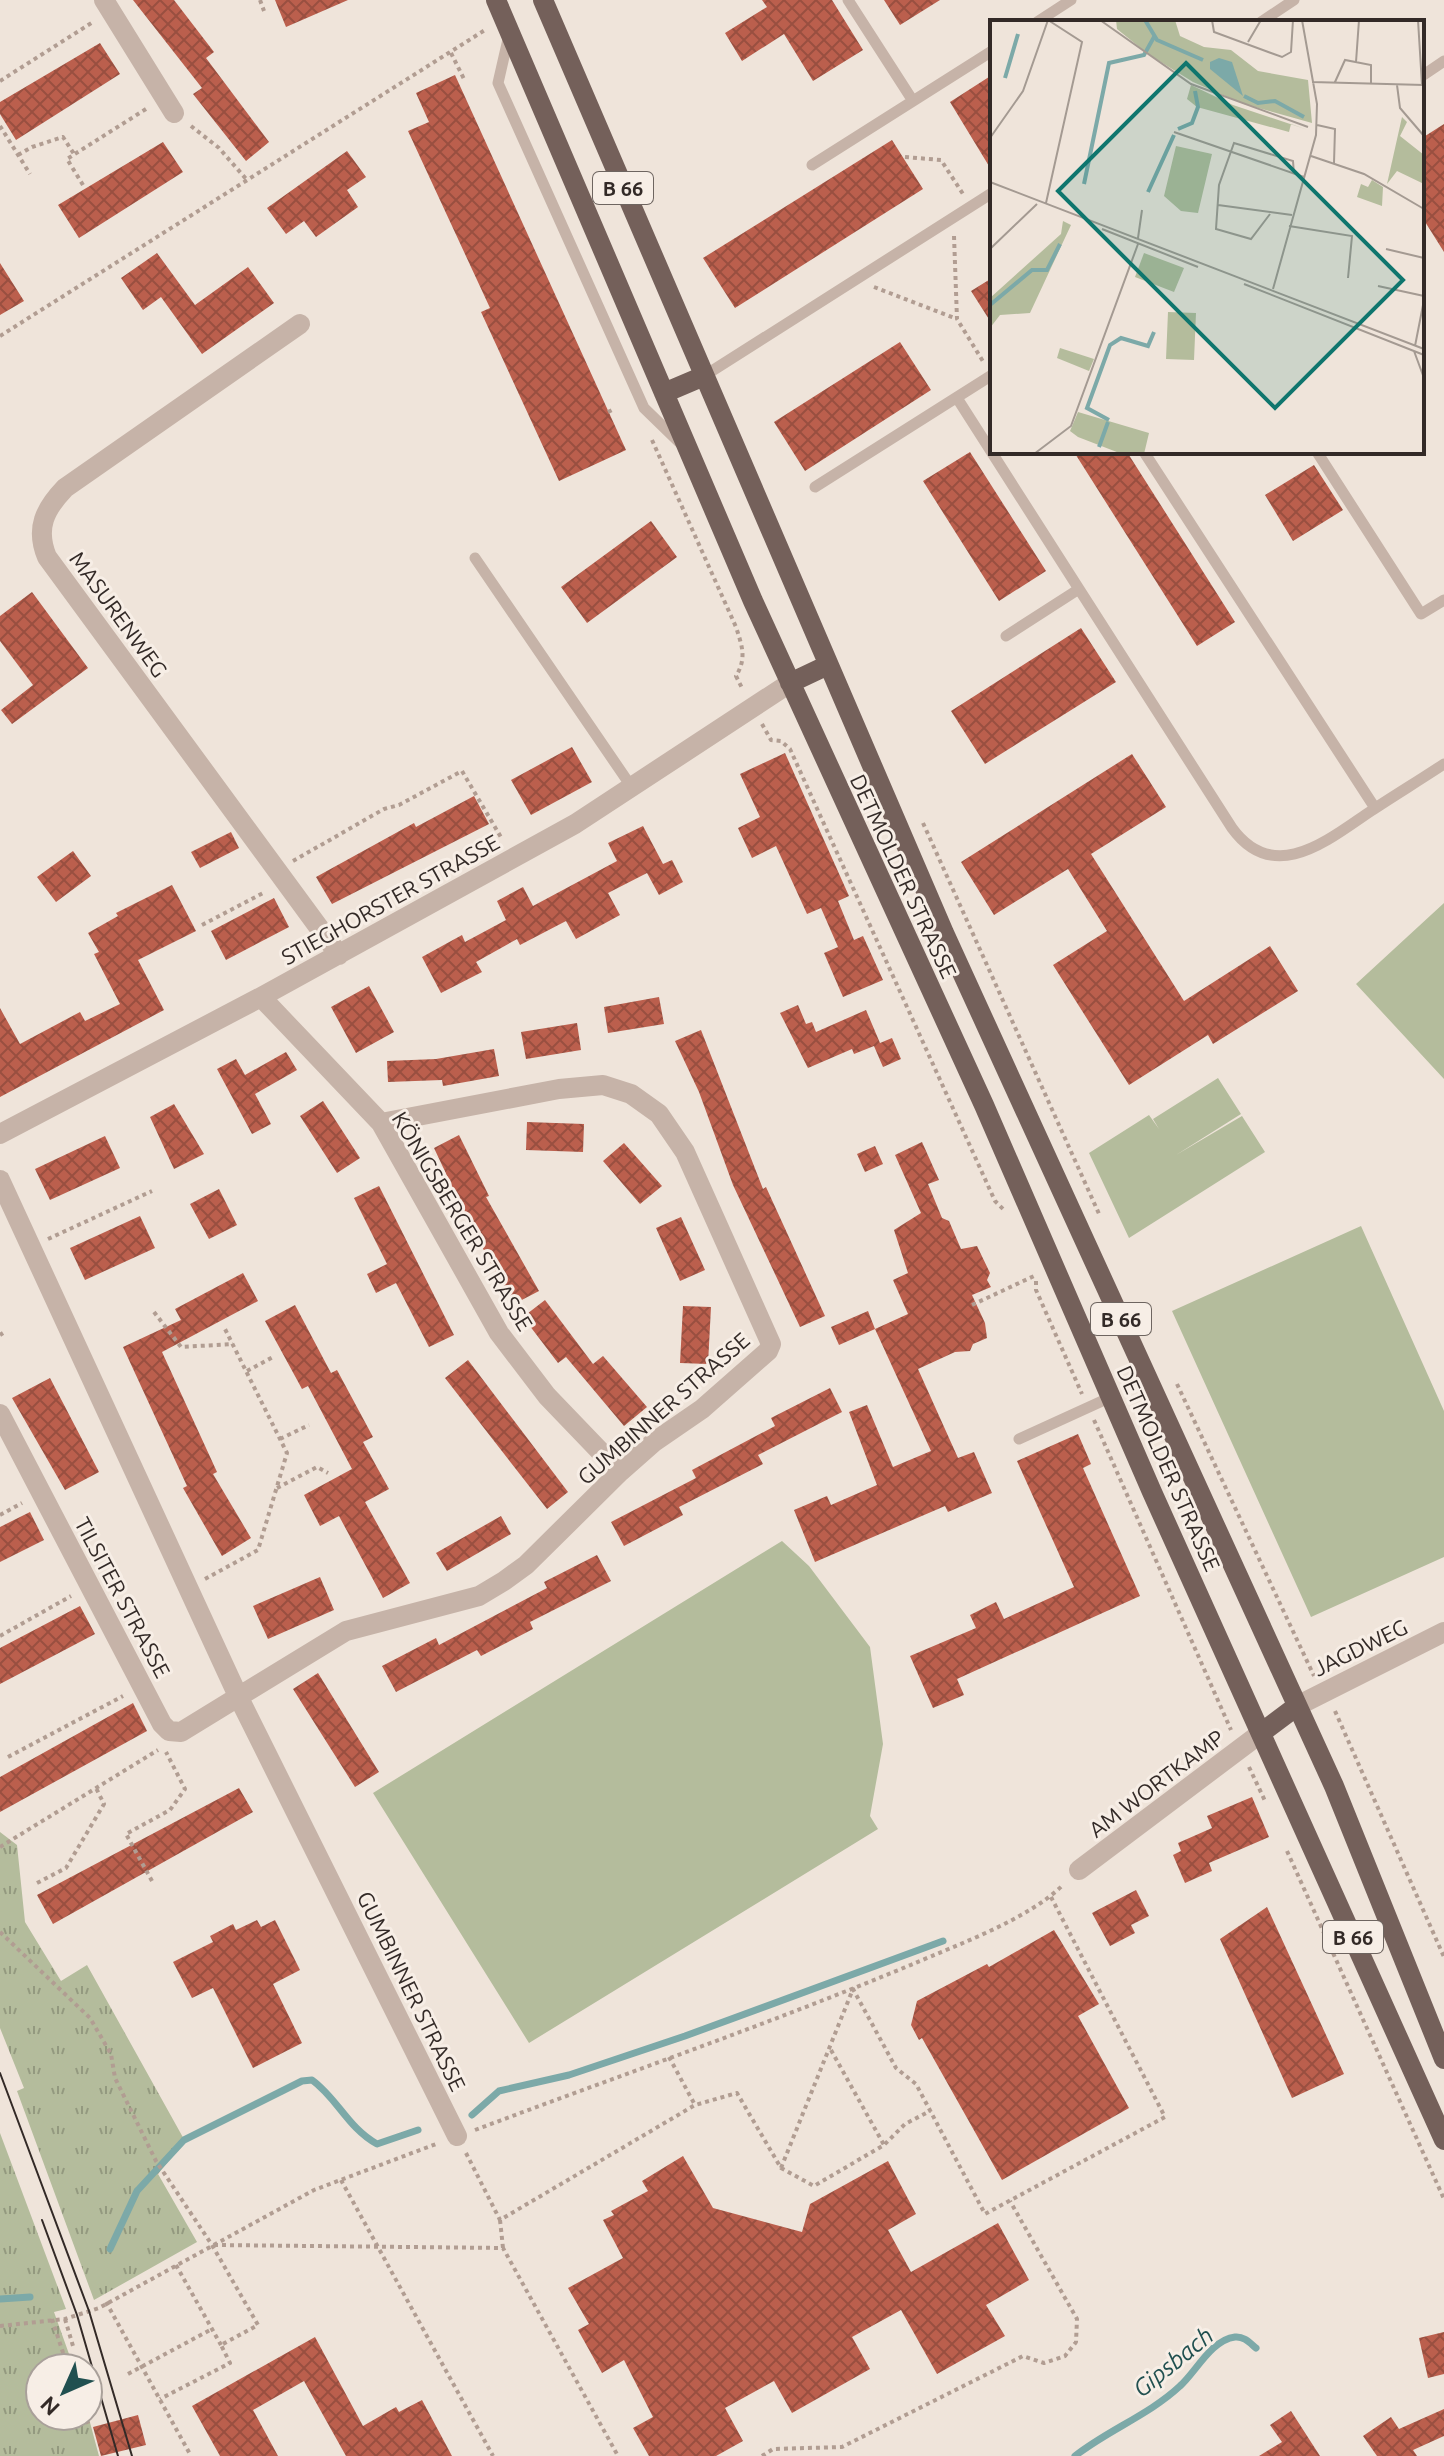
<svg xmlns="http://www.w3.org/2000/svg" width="1444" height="2456" viewBox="0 0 1444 2456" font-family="Ubuntu,sans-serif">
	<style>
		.grass { fill: url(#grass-tufts) }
		.pitch { fill: #b4bc9c }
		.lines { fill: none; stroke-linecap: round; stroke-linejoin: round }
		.stream { stroke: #7ca9a8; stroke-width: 7 }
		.building { fill: url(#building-cross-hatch) }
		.path { stroke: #b19d92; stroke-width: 4; stroke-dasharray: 4 4; stroke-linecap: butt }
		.service { stroke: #c6b3a8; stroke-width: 11 }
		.minor { stroke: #c6b3a8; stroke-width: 20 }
		.primary { stroke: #74605a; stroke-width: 20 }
		.tram { stroke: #332a27; stroke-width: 2 }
		.labels { text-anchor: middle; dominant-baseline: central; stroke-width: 6; stroke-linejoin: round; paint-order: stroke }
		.shield { fill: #f7eee6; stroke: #6e6560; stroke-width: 2 }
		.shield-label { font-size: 20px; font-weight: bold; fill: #332a27 }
		.street-label { font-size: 22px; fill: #332a27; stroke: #f7eee6 }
		.water-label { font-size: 24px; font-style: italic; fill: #215050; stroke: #f7eee6 }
		.inset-river { fill: none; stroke: #7ca9a8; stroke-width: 4 }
		.inset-road { fill: none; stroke: #a49a92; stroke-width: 2 }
		.view { fill: #0f766e; fill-opacity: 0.15; stroke: #0f766e; stroke-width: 4 }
		.inset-edge { fill: none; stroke: #332a27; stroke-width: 4 }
	</style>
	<defs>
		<pattern id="grass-tufts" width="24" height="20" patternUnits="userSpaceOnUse" patternTransform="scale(2)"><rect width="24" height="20" fill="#b4bc9c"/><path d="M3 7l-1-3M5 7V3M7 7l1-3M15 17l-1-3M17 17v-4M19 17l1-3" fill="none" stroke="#93997f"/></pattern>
		<pattern id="building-cross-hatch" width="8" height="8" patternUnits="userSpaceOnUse" patternTransform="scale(2)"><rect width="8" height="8" fill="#bb5f4d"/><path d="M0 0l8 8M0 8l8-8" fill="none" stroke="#994f40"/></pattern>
	</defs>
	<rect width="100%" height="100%" fill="#efe4da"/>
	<!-- grass -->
	<path class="grass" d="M0,1832L17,1845L25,1922L61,1981L87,1965L185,2141L158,2174L197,2242L94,2300L17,2091L24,2088L0,2028Z
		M0,2133L66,2309L54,2312L74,2368H40V2416L88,2415L99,2456H0Z"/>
	<!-- pitch -->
	<path class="pitch" d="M1444,903V1079L1356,984Z
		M1218,1078L1241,1114L1176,1155L1242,1116L1265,1152L1129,1238L1089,1153L1149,1115L1159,1129L1153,1119Z
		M1361,1226L1444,1411V1557L1311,1617L1172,1311Z
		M782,1541L809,1566L870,1647L883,1744L870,1816L878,1829L529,2043L373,1793Z"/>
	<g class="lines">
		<!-- stream -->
		<path class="stream" d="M472,2115L499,2091L569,2075L685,2036L943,1941
			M110,2249L137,2191L184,2140L302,2081L312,2080C337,2098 348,2128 377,2144L418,2130
			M0,2299L30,2297
			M1075,2456C1108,2430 1149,2415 1180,2386C1196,2372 1211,2340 1235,2337C1244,2336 1250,2343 1256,2348"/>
	</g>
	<!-- building -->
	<path class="building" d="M133,0H174L214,52L206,58L269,142L246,161L193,94L202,88Z
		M275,0H348L286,27Z
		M762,0H832L863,50L813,81L784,34L742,61L725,33L767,7Z
		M884,0H940L900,25Z
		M100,43L120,74L16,140L0,114V102Z
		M455,75L626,450L559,481L481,312L490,308L408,131L429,122L416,93Z
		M992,75V171L950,102Z
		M1444,124V252L1422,217V138Z
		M892,140L923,189L735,308L703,258Z
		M163,142L183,172L79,238L58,205Z
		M347,151L366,177L347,190L358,207L316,237L304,221L286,234L267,208Z
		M157,253L195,305L248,267L274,303L202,354L161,297L143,310L121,278Z
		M0,263L24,301L0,315Z
		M992,278V324L971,291Z
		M900,342L931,390L805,471L774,422Z
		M970,452L1046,571L999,601L923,481Z
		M1074,452H1127L1235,622L1197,646Z
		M1314,465L1343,510L1293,541L1265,495Z
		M651,521L677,557L587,623L561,587Z
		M32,592L88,668L12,724L1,710L33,685L0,641V616Z
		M1081,628L1116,682L985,764L951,711Z
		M572,747L592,782L531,815L511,780Z
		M785,753L849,896L838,901L854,940L863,936L883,980L843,997L824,953L838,947L821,908L807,914L776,846L752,858L738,828L760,817L740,774Z
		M1132,754L1166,807L1091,854L1184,1001L1270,946L1298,991L1213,1044L1208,1035L1129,1085L1053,965L1107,931L1068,869L994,915L961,862Z
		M474,796L489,824L332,904L316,877L414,823L416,827Z
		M643,826L663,864L672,860L683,882L659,895L647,873L608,893L620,915L576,939L566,921L520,945L517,939L476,962L482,972L441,993L422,957L462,935L465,942L506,920L497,901L523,887L533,906L617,861L608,843Z
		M231,832L239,848L200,868L191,852Z
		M73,851L91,876L56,902L37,877Z
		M172,885L196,931L138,960L164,1010L0,1097V1008L20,1044L80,1012L85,1021L120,1004L94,954L99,952L88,933L118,916L116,913Z
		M274,898L289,927L226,960L211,931Z
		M369,986L394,1032L356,1053L331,1007Z
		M659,997L664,1024L608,1033L604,1007Z
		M798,1005L806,1024L812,1022L816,1032L866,1010L880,1043L892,1038L901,1059L883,1067L874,1046L854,1054L852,1049L808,1068L780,1013Z
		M577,1023L581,1050L526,1059L521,1032Z
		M701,1030L763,1189L766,1187L825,1316L800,1327L733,1185L699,1092L675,1041Z
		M494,1049L499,1076L443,1086L442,1080L388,1082L387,1061L436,1059Z
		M286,1052L297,1070L255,1094L271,1124L252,1134L217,1069L236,1059L245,1075Z
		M323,1101L360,1158L337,1173L300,1116Z
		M174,1104L204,1154L174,1169L150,1117Z
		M527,1122L584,1124L583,1152L526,1150Z
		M459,1135L489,1196L486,1197L539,1291L514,1304L472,1229L434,1148Z
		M105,1136L120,1168L50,1200L35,1169Z
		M922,1142L939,1180L928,1184L942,1218L949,1221L961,1249L977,1246L990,1273L987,1280L991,1287L972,1295L985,1323L987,1338L973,1344L970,1351L955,1352L918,1369L958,1458L974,1452L992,1493L948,1512L945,1506L815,1562L794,1510L827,1496L831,1505L877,1485L849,1412L867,1405L893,1467L931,1451L875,1329L908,1314L893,1280L908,1273L894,1230L921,1213L895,1155Z
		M624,1143L662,1186L640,1204L603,1161Z
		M875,1146L883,1164L865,1172L857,1154Z
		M379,1186L454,1335L429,1347L396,1283L376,1293L367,1274L387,1264L354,1198Z
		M219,1189L237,1225L209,1239L190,1204Z
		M140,1216L155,1248L85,1280L70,1248Z
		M681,1217L705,1270L680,1281L656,1228Z
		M243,1273L258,1301L162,1352L217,1472L213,1474L251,1538L222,1556L183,1488L187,1486L123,1347L181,1320L175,1309Z
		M545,1300L593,1364L603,1356L647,1407L624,1426L566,1357L558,1363L523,1317Z
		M295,1305L331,1373L337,1370L373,1437L363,1442L389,1489L365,1502L410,1583L383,1598L339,1516L320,1526L304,1495L352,1469L308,1386L302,1389L265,1321Z
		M683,1306L711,1307L708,1364L680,1363Z
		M868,1311L875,1329L839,1345L831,1327Z
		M468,1360L568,1492L547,1509L445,1378Z
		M50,1378L99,1472L65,1490L12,1398Z
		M830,1388L842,1412L758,1455L763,1464L679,1507L683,1515L624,1546L611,1522L696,1478L692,1470L775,1426L771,1418Z
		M1078,1434L1091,1464L1083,1468L1140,1596L957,1679L964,1695L933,1708L910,1656L976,1628L970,1615L996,1602L1004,1619L1074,1587L1017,1461Z
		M30,1512L44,1540L0,1562V1527Z
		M501,1516L511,1534L447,1571L436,1553Z
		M597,1555L611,1581L530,1622L533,1629L481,1656L477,1650L396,1692L382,1666L436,1638L439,1645L547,1588L544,1582Z
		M320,1577L334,1610L268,1639L253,1606Z
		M80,1606L95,1634L0,1684V1648Z
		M318,1673L379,1772L355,1787L293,1689Z
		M133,1703L147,1731L0,1812V1777Z
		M239,1788L253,1812L53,1924L37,1895Z
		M1252,1797L1269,1837L1209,1863L1212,1871L1185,1883L1173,1855L1181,1851L1178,1843L1212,1828L1207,1816Z
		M1136,1890L1149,1916L1131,1925L1135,1933L1110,1946L1092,1913Z
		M1267,1907L1344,2074L1292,2098L1220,1939Z
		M257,1920L261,1927L275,1920L300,1970L273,1984L302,2043L253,2068L213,1988L192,1998L173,1962L213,1942L210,1936L233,1924L236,1930Z
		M1054,1930L1099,2004L1078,2016L1129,2108L1002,2180L922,2038L919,2040L911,2025L917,2001L987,1964L989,1967Z
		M683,2156L713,2208L802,2232L810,2204L888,2161L916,2214L888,2230L911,2272L998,2223L1029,2280L986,2305L1005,2336L937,2374L901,2310L852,2337L870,2369L792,2413L774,2381L725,2408L743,2441L716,2456H649L633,2428L653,2417L624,2360L602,2373L578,2330L589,2324L568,2288L623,2258L603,2220L614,2215L611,2211L648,2191L642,2181Z
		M1444,2332V2374L1428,2378L1419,2338Z
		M315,2337L363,2426L396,2407L399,2412L422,2400L452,2456H346L304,2381L253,2410L278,2456H220L192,2406Z
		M1444,2409V2436L1413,2450L1417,2456H1377L1363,2436L1391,2417L1399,2429Z
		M1291,2411L1320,2456H1259L1282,2442L1270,2425Z
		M138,2415L146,2445L101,2456L93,2427Z"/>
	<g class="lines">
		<!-- path -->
		<path class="path" d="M260,0L264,11
			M451,53L464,79
			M0,81L93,22
			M0,126L30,174
			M191,126L219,148L247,180
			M18,155L32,147L63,137L74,154
			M905,157L941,160L963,194
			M83,185L67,159L146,109
			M954,236L957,319L984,363
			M874,287L957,319
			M0,336L485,30
			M608,412L614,409
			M652,440L736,627C742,646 747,658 736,676L742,688
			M762,724L771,740L781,741L790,749L995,1201L1005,1211
			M923,823L1100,1216
			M293,861L384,809L399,805L462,771L502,839
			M202,925L265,892
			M48,1239L152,1191
			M1036,1281V1290L1082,1394
			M972,1305L1034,1276
			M154,1312L181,1347L233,1344
			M0,1335L3,1333
			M247,1371L273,1357
			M1177,1384L1314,1676
			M1094,1420L1231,1730
			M280,1439L309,1425
			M277,1488L317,1467L328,1473
			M0,1515L22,1503
			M205,1579L258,1550L287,1453L225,1329
			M0,1636L71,1596
			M1335,1711L1444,1957
			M8,1757L123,1696
			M1249,1767L1266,1803
			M0,1847L158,1750
			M1287,1851L1444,2199
			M152,1881L126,1834L170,1810L185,1789L166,1752
			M37,1883L66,1868L104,1804L96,1788
			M0,1932L90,2018L111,2054L115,2078L156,2161L212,2245L258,2325L221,2345L230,2363L160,2399
			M831,2050L884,2145
			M669,2057L695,2105
			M475,2130C621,2075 769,2024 913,1964C959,1944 1027,1920 1063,1885
			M466,2153L500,2220L695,2105L737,2093L781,2168L814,2186L884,2145L905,2124L930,2111
			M781,2168L853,1989L896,2068L916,2084L985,2214L1165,2117L1051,1897
			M341,2180L493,2456
			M500,2220L503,2248
			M214,2245L503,2248L618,2456
			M176,2265L221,2345
			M106,2302L191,2456
			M52,2319L68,2368
			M65,2319L73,2346
			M0,2326L65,2319L99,2308L314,2190L436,2144
			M128,2374L212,2329
			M83,2416L85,2423L90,2421
			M762,2456L773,2449L842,2447L1023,2356L1044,2363L1065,2356L1076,2342L1077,2319L1010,2201"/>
		<!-- service -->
		<path class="service" d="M848,0L913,101
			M1037,22L1071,0
			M1261,22L1294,0
			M509,35L498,83L644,408L679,442
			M1422,76L1444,61
			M812,165L992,51
			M704,376L992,193
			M957,398L1079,589L1006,636
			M1144,452L1375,808
			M1317,452L1421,614L1444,600
			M815,487L992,375
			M475,558L633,789
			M1079,589L1232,828C1274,886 1328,840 1371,811C1395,795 1420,780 1444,764
			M1019,1439L1111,1397"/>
		<!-- minor -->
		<path class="minor" d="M104,0L174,113
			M300,324L65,488C45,509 35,528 47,557L339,955
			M261,997L381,1123L499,1333L547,1396L620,1472
			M0,1134L261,997L575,824L790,683
			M0,1180L238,1696L457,2136
			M0,1414L162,1724L169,1731L181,1732L346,1631L479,1596L504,1581L526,1565L620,1472L654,1442L702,1409L768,1351L771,1344L685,1152L659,1114L631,1094L603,1085L559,1089L381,1123
			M1297,1706L1444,1632
			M1079,1870L1261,1733"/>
		<!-- primary -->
		<path class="primary" d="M496,0L753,601L984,1105L1152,1492L1444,2140
			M543,0L944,933L1334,1786L1444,2059
			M664,393L704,376
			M790,683L828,665
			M1261,1733L1297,1706"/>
		<!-- tram -->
		<path class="tram" d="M0,2073L89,2311L132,2456
			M42,2220L77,2315L118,2456"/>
	</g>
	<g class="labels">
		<!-- shield labels -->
		<g class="shield">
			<rect x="593" y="172" width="60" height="32" rx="6"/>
			<rect x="1091" y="1303" width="60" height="32" rx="6"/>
			<rect x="1323" y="1921" width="60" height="32" rx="6"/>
		</g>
		<g class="shield-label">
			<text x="623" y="188">B 66</text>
			<text x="1121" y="1319">B 66</text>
			<text x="1353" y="1937">B 66</text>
		</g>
		<!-- street labels -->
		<g class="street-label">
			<text transform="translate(119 614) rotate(54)">MASURENWEG</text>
			<text transform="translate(904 876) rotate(65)">DETMOLDER STRASSE</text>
			<text transform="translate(390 899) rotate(-29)">STIEGHORSTER STRASSE</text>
			<text transform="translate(463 1221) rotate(59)">KÖNIGSBERGER STRASSE</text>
			<text transform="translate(663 1408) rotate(-41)">GUMBINNER STRASSE</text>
			<text transform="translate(1169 1468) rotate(66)">DETMOLDER STRASSE</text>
			<text transform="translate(123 1597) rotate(62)">TILSITER STRASSE</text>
			<text transform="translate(1360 1647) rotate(-26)">JAGDWEG</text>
			<text transform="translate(1156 1783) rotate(-37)">AM WORTKAMP</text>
			<text transform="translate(412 1991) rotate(64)">GUMBINNER STRASSE</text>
		</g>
		<!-- water labels -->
		<g class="water-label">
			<text transform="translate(1173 2362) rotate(-39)">Gipsbach</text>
		</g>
	</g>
	<!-- overview -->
	<g transform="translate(990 20)">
		<rect width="434" height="434" fill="#efe4da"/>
		<path d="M126,0H185L190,16L214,27L241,30L268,51L318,60L322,103L254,84L203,62L158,34L127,9ZM201,65L243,85L318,110L301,104L299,112L207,87L197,79ZM412,97L417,102L410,116L434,135V164L407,151L397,164ZM382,160L393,167L392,186L367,177L371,164L378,167ZM73,201L81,205L40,293L10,295L0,308V278L71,214ZM88,392L159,413L154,434H132L88,417L80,411Z" fill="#b4bc9c"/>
		<path d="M70,328L104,339L99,351L67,338Z" fill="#b4bc9c"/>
		<path d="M186,126L222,134L208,193L191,191L174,176ZM154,233L194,248L184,272L145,257ZM178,292L206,293L204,340L176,339Z" fill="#b4bc9c"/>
		<path d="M229,38L242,42L253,76L220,49V42Z" fill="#7ca9a8"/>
		<path class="inset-river" d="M155,0L167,20L213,40M15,58L28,14M254,76L268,83L285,81L314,97M188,109L202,103L208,87L205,71M94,164L119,43L154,35L164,17M158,172L184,115M0,285L42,250H57L70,224M119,400L97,388L120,325L131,318L158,326L164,312M109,427L118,402"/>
		<path class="inset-road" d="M110,0L201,64L318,107M222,0L224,12L292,37L301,32L303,0M428,0L432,65M258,22L271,0M366,42L369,0M322,62L434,65M345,62L355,40L381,45V64M407,65L410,88L434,116M327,105L345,109L344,143M184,112L314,157M0,118L33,71L58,0M321,136L374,154L434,189M0,162L434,329M56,183L92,22L58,0M228,185L302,195M280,194L261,219L226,209L229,165L244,123L303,141L304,154M299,206L362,216L358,258M112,209L208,247M148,218L152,190M0,229L47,184M396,229L434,238M254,264L434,335M388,266L434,276M283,269L326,115L327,84L312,0M425,326L434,280M424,331L434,358M44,434L81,406L148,224"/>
		<path class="view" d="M196,43L413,260L285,388L68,171Z"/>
		<rect width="434" height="434" class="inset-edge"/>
	</g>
	<!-- north arrow -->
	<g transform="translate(64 2392) rotate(225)"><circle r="38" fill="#f7eee6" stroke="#a9a09a" stroke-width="2"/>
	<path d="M0-6L14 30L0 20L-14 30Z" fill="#215050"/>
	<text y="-12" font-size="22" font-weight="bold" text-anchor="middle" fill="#332a27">N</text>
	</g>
</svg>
